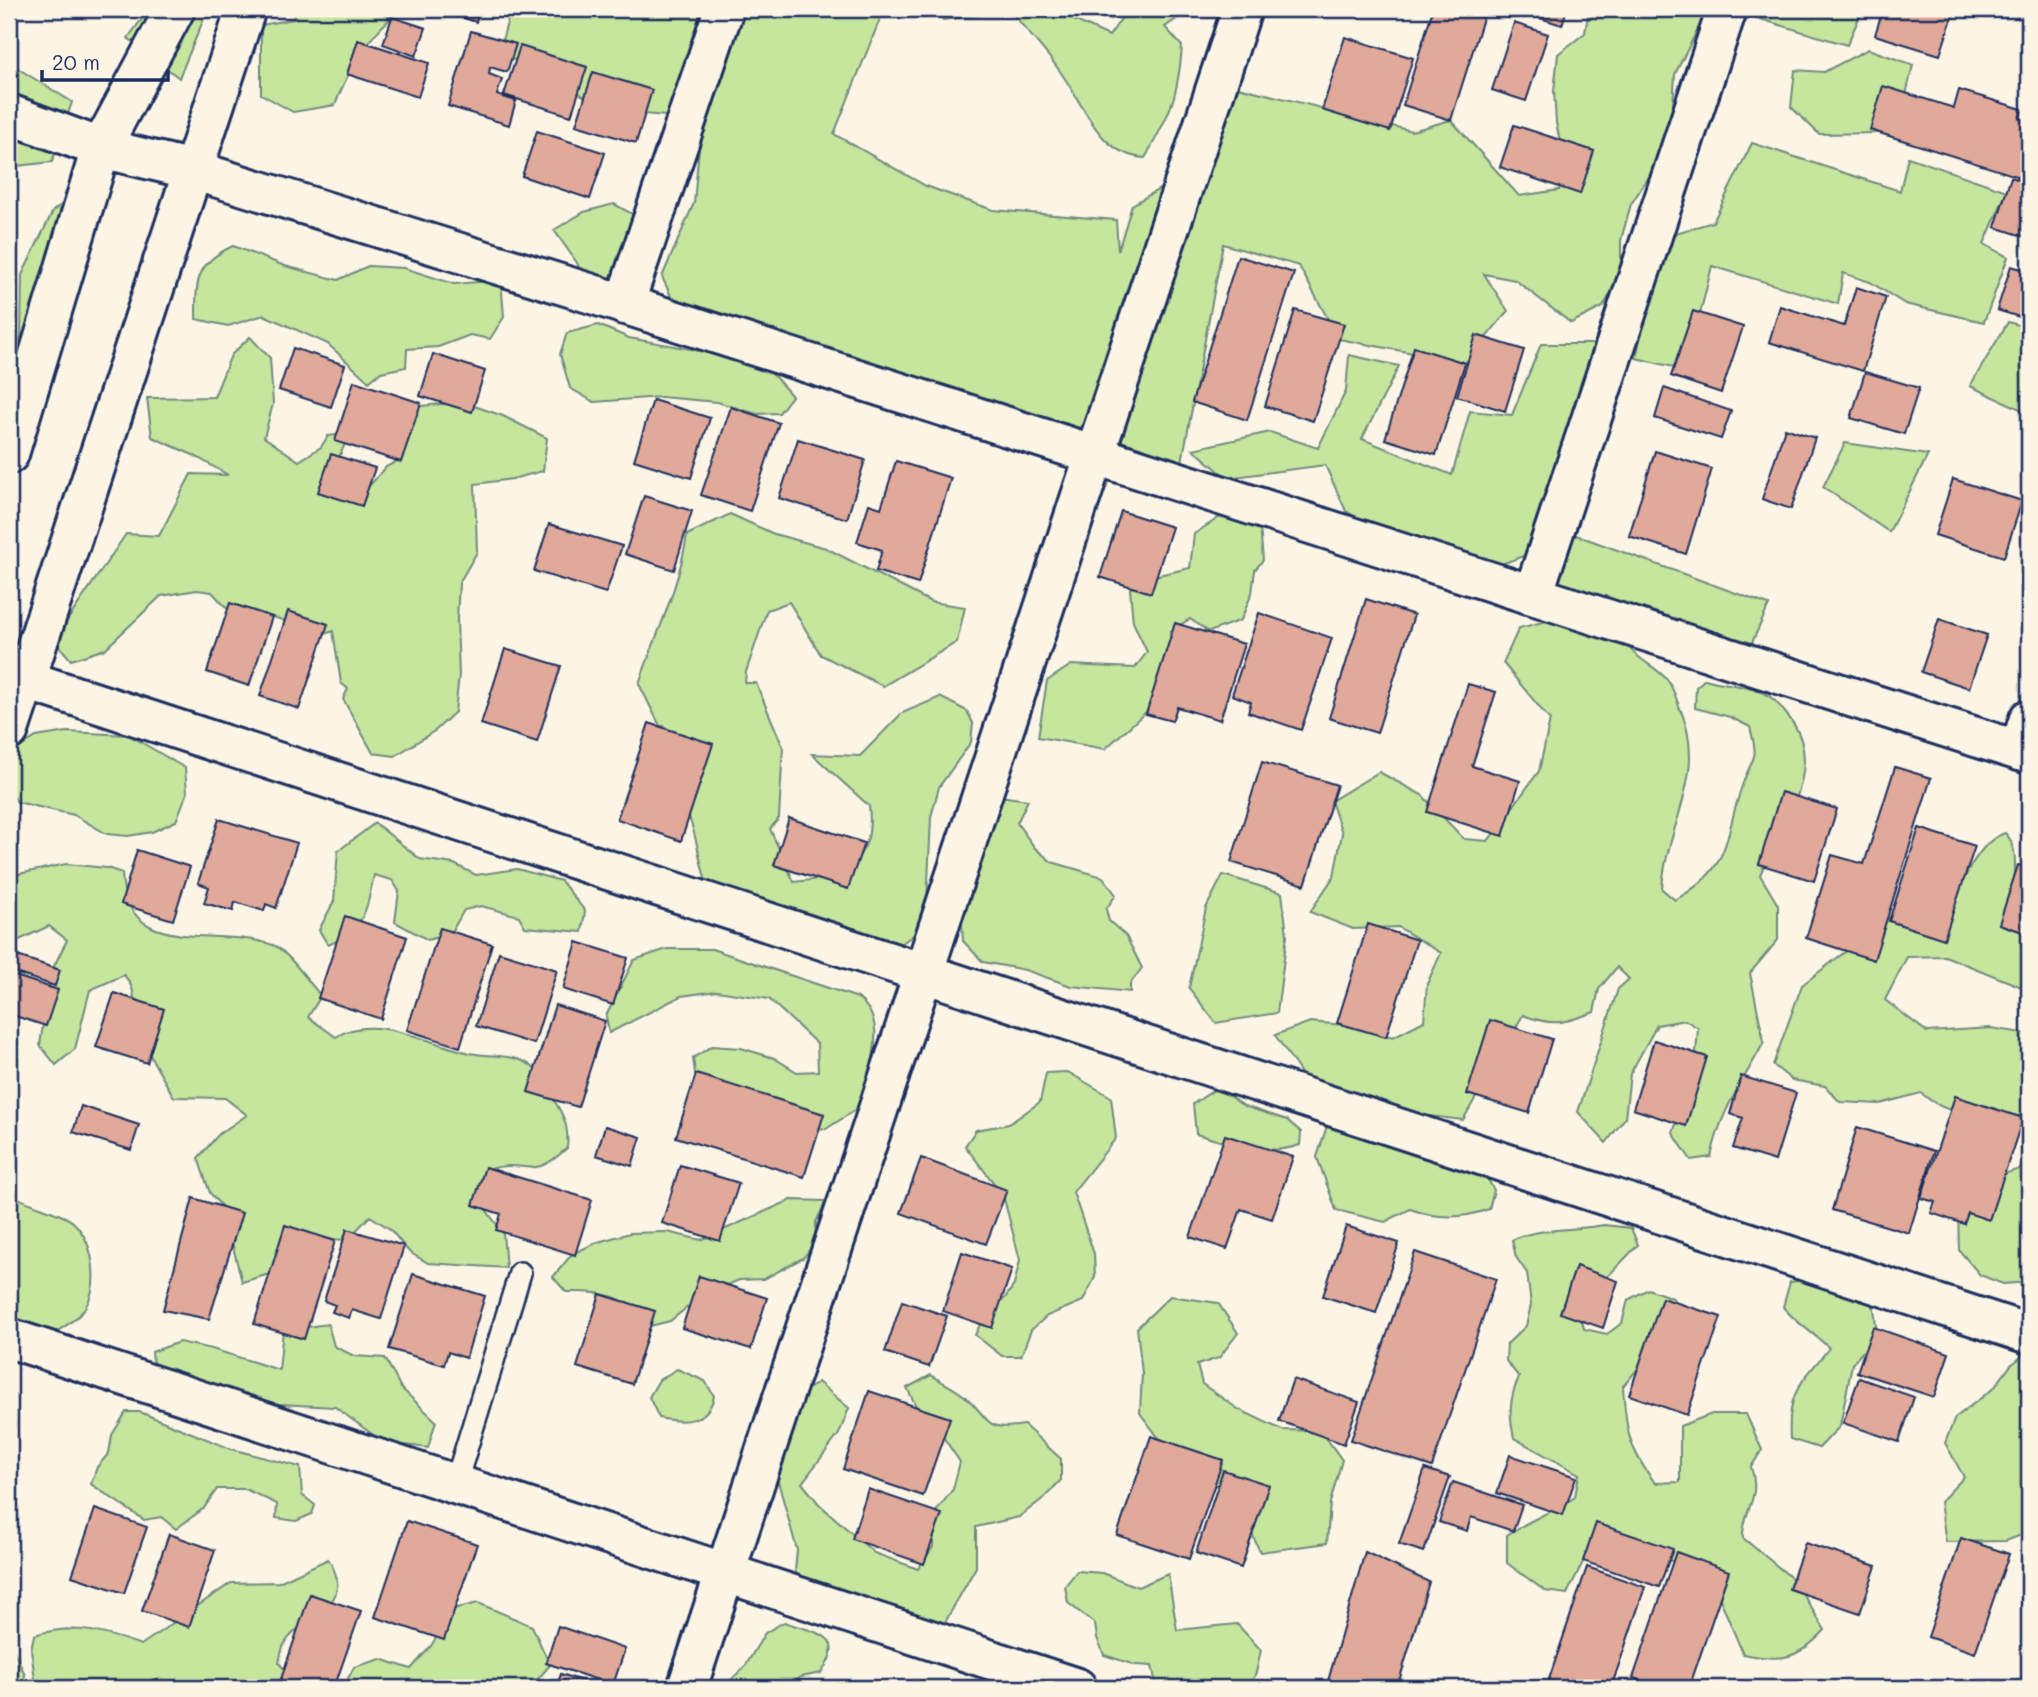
<svg xmlns="http://www.w3.org/2000/svg" width="2038" height="1697" viewBox="0 0 2038 1697" font-family="Mali,sans-serif">
	<style>
		.green { fill: #c6e59d; stroke: #708a7e; stroke-width: 2 }
		.building { fill: #e1a999; stroke: #1b2f5e; stroke-width: 2 }
		.lines { fill: none; stroke-linecap: round; stroke-linejoin: round }
		.service-casing { stroke: #1b2f5e; stroke-width: 26 }
		.minor-casing { stroke: #1b2f5e; stroke-width: 44 }
		.service { stroke: #fcf5e5; stroke-width: 21 }
		.minor { stroke: #fcf5e5; stroke-width: 38 }
	</style>
	<rect width="100%" height="100%" fill="#fcf5e5"/>
	<filter id="ink" filterUnits="userSpaceOnUse"><feTurbulence type="fractalNoise" baseFrequency=".0143" numOctaves="2"/><feDisplacementMap in="SourceGraphic" scale="14" xChannelSelector="R" yChannelSelector="G"/><feConvolveMatrix kernelMatrix="1 2 1 2 8 2 1 2 1" color-interpolation-filters="sRGB"/></filter>
	<g filter="url(#ink)">
		<!-- green -->
		<path class="green" d="M149,9H208L179,78L128,38Z
			M295,9H371L392,17C364,42 348,71 335,105L293,112L261,94V25L294,19Z
			M511,9H718L686,118L634,113L585,97L548,72L498,54Z
			M742,9H884L834,134L926,186L993,210L1116,220L1118,251L1132,205L1211,159L1230,85L1412,131L1451,120L1519,196L1559,190L1563,155L1556,123L1554,91L1558,54L1585,33L1589,9H1708L1675,74L1671,143L1631,204L1621,240V275L1603,307L1571,323L1515,280L1484,274L1508,311L1465,363L1339,339L1299,266L1223,244L1175,499L1066,423L967,422L898,411L796,380L684,324L662,277L694,203L699,147Z
			M937,9H1050L1109,36L1128,9H1191L1165,27L1182,46C1178,98 1170,114 1145,158C1097,155 1084,103 1059,70C1044,49 1026,31 1011,11L943,20Z
			M1763,9H1863L1847,45L1760,19Z
			M1868,49L1913,65L1902,112L1880,133L1819,134L1791,107L1795,70L1824,72Z
			M9,63L72,102L52,162L9,167Z
			M1752,143L1900,191L1908,157L2007,191L1984,244L2008,257L1984,322L1905,304L1870,282L1843,273L1838,304L1712,266L1686,370L1636,358L1662,237L1713,222Z
			M69,199L9,456V360L21,336L22,275L53,211Z
			M614,204L636,216L634,276L589,293L577,263L554,230L584,212Z
			M233,246L285,266L338,280L368,266L404,268L454,284L501,280L504,317L490,339L470,335L438,347L407,349L406,367L381,372L369,382L328,344L264,315L228,326L196,319C196,281 195,263 233,246Z
			M2008,322L2029,328V413L1970,386Z
			M598,325L629,338L691,349L767,368L792,396L779,413L757,414L717,402L661,397L594,402L570,388L560,354L567,333Z
			M250,337L270,358L273,404L264,437L299,461L321,447L328,436L338,435L345,444L331,475L361,480L370,485L386,467L399,460L406,432L421,406L463,402L503,416L547,438L543,471L512,479L475,484L477,552L459,583L457,619L459,675L455,712L436,730L395,756L373,753L343,699L348,689L341,683L333,631L325,634L273,617L233,615L212,592L197,590L161,596L105,649L71,660L54,640L126,534L159,536L191,474L228,475L193,455L152,437L147,398L214,397L231,355Z
			M1541,344H1593L1591,416L1532,553L1482,571L1398,543L1346,511L1325,465L1227,478L1193,449L1270,432L1318,448L1346,391L1349,355L1399,366L1362,439L1452,475L1470,411L1512,415Z
			M1845,443L1928,455L1889,532L1823,487Z
			M730,514L774,534L826,548L931,602L965,607L957,642L883,686L821,655L789,602L767,610L746,672L745,683H756L783,747L779,818L770,829L794,882L845,876C865,849 873,840 869,806L812,754L860,756L902,713L940,697L967,711L973,723L971,742L939,787L931,817L926,926L884,956L710,892C700,869 699,846 691,823C683,798 670,776 657,753L664,726H660L639,684C656,634 679,588 687,535Z
			M1220,517L1244,518L1260,527L1263,560L1255,570L1252,593L1241,620L1209,632L1190,619L1170,631V660L1147,711L1105,749L1038,737L1047,681L1071,665L1135,668L1147,652L1133,622L1130,589L1145,578L1190,568L1194,534Z
			M1576,535L1769,605L1736,678L1628,646C1638,661 1658,667 1668,681C1673,688 1676,698 1679,706C1710,774 1666,823 1662,889L1675,900C1734,867 1723,838 1743,783C1754,752 1759,763 1750,727L1730,717L1695,708L1696,687L1705,679C1724,685 1747,685 1764,693C1774,698 1780,706 1787,715C1830,765 1780,827 1760,875L1778,905V940L1750,973L1764,1042C1741,1086 1722,1106 1711,1157L1691,1160L1673,1133L1695,1066L1698,1028L1685,1020L1657,1025L1630,1074L1625,1118L1606,1143L1578,1112L1618,989L1629,979L1617,967L1599,989L1594,1012C1564,1023 1554,1027 1523,1015L1463,1120L1361,1108L1309,1085L1275,1035L1310,1022L1356,1026L1393,1037L1424,1021L1427,984L1441,953L1398,927L1353,929L1310,912L1334,876L1342,833L1331,801L1379,772L1422,795L1464,839L1488,841L1539,771L1550,720L1503,663L1519,628L1547,621L1493,605Z
			M67,732L129,735L185,768L187,793L176,821L152,832L128,836L107,834L74,815L17,802L9,790V754L36,737Z
			M992,795L1028,800L1017,823L1035,848L1052,862L1103,877L1116,895L1106,909L1109,921L1126,936L1142,968L1130,984V992L1071,986L1025,970L983,962L963,941L961,908Z
			M375,823L420,859L454,864L476,875L517,869L561,881L585,911L582,932L525,927L519,916L481,906L464,910L451,933L428,940L395,922L399,891L392,880L374,875C366,912 365,929 328,945L319,930L334,901L338,851Z
			M2005,833C2024,851 2011,894 2006,917L2029,941V990L1945,956L1907,957L1885,1000L1927,1032L1991,1028L2029,1034V1106L2017,1117C1980,1116 1951,1119 1921,1093L1880,1104L1840,1102L1825,1086L1792,1080L1773,1065L1802,985L1863,938L1876,916L1943,928C1955,899 1974,842 2005,833Z
			M66,864L107,868L122,873C125,961 216,924 273,945C286,949 311,985 321,996L308,1017L336,1037C376,1011 436,1048 476,1054C496,1057 516,1054 533,1067C538,1070 541,1079 545,1085C558,1108 570,1119 567,1148C530,1183 528,1158 489,1169L482,1204L503,1233L506,1268L428,1263L409,1252L390,1229L370,1216L347,1240L311,1238L273,1273L242,1282L223,1208L210,1193L198,1158L219,1134L247,1115L225,1098L174,1097C160,1073 144,1049 137,1022C131,1001 139,993 124,975L90,990L75,1049L56,1065L40,1045L51,972L67,940L49,926L17,941L9,959V876Z
			M1223,875L1282,893L1287,935L1277,1013L1216,1023L1189,988L1206,908Z
			M667,949H712L858,998C891,1023 867,1068 866,1103L826,1129L784,1124L696,1081L693,1058L712,1046L741,1048L774,1058L797,1072L818,1071L817,1044L769,999L717,991L681,996L609,1033L606,1016L634,960Z
			M1068,1072L1111,1097L1116,1138L1073,1192L1094,1254L1095,1277L1083,1301L1047,1316L1031,1330L1021,1356H1002L975,1335L986,1313L1005,1298L1014,1285L1020,1260L1003,1195L965,1146L976,1130L1009,1124L1040,1102L1046,1073Z
			M1217,1088L1244,1106L1287,1120L1301,1132L1300,1145C1265,1157 1230,1144 1196,1134L1193,1104Z
			M1389,1125L1481,1168L1494,1190L1489,1209C1463,1219 1437,1219 1410,1209L1385,1222L1336,1210L1317,1157L1327,1126Z
			M2029,1166V1282L2003,1284L1980,1275L1959,1250L1958,1210L1984,1180Z
			M9,1193C25,1204 61,1212 73,1222C94,1242 100,1284 85,1308C79,1319 61,1328 51,1336L9,1334Z
			M791,1200L826,1201L816,1222L815,1243L803,1258L764,1279L739,1280L700,1297L670,1321L650,1326C626,1295 605,1291 566,1292L553,1277L572,1254L598,1242L630,1233L667,1232L701,1240Z
			M1604,1225L1631,1228L1638,1245L1579,1306L1584,1329L1607,1334L1622,1323L1628,1300L1648,1289L1673,1298L1678,1322L1623,1386C1626,1431 1628,1447 1655,1483L1680,1482V1426L1712,1414H1746L1762,1450L1751,1467C1762,1498 1742,1511 1743,1538L1794,1580L1825,1630C1797,1660 1782,1662 1743,1654L1713,1582L1700,1569L1614,1545L1602,1524L1567,1594L1545,1591L1507,1563V1535C1529,1520 1553,1512 1575,1497L1579,1474L1514,1438C1509,1415 1509,1399 1519,1377L1506,1361L1507,1344L1526,1326L1531,1305L1527,1273L1516,1257L1512,1240C1538,1227 1573,1231 1604,1225Z
			M1829,1277L1859,1285L1874,1308L1877,1335L1852,1364L1840,1426L1819,1448L1790,1439C1787,1390 1801,1384 1829,1348C1814,1333 1797,1324 1783,1307L1790,1282Z
			M1170,1296L1218,1303L1238,1333L1219,1358L1197,1365L1202,1384L1238,1409L1282,1430L1321,1431L1342,1460L1330,1503L1327,1543L1260,1552L1233,1490L1197,1481L1190,1458L1158,1437L1140,1413L1142,1373L1137,1328Z
			M328,1324L334,1346L354,1356L385,1358L401,1388L436,1421L428,1448L383,1442L335,1407L279,1404L154,1380L152,1352L179,1342L212,1349L279,1370L283,1330Z
			M2029,1351V1532L2006,1541L1946,1542L1940,1502L1964,1477L1945,1443L1955,1418L1994,1388L2011,1365Z
			M677,1369L705,1381L714,1396C708,1424 682,1423 659,1418L649,1397L659,1380Z
			M931,1375C943,1383 959,1390 969,1400C992,1423 987,1431 1024,1425L1061,1459V1480L1045,1497L1019,1517L976,1527V1567L939,1633L813,1602L795,1571L797,1550L770,1452L788,1404L818,1382L849,1408L839,1434L802,1483L819,1504L874,1553L918,1569L933,1547L935,1513L953,1489L960,1462L943,1437L922,1418L907,1388Z
			M126,1412H140L231,1449L300,1467L302,1495L315,1505L312,1514L296,1521L276,1518L277,1504L245,1489H217L204,1508L176,1529L161,1517L144,1520L91,1484L97,1467L109,1453L112,1435Z
			M328,1559C361,1609 298,1614 283,1647C281,1652 280,1658 279,1663L300,1688H36L31,1649L34,1635C73,1623 104,1632 141,1645L231,1583L279,1582Z
			M1077,1571L1102,1573L1138,1587L1168,1574L1177,1630L1237,1624L1261,1650C1257,1665 1258,1682 1242,1688H1157L1152,1666L1135,1665L1104,1655L1097,1638L1095,1624L1068,1603L1065,1586Z
			M478,1603L532,1626L550,1665L532,1686L343,1688L354,1667L381,1659L411,1669L431,1646L453,1609Z
			M784,1622C817,1634 849,1634 821,1673L801,1677L784,1688H723L746,1665L765,1633Z
			M9,1640L25,1675L23,1688H9Z"/>
		<!-- building -->
		<path class="building" d="M453,9H480L476,22L451,14Z
			M1080,9H1115L1112,19Z
			M1433,9H1486L1451,120L1403,105Z
			M1511,9H1567L1562,25Z
			M1883,9H1955L1940,55L1875,35Z
			M2022,9H2029V22L2019,19Z
			M392,17L426,28L416,56L383,44Z
			M1514,23L1548,34L1526,101L1492,90Z
			M471,31L516,44L507,72L490,67L489,74L502,79L497,95L516,101L509,125L448,106Z
			M1345,37L1413,58L1390,131L1322,110Z
			M358,40L429,63L418,97L347,74Z
			M520,46L587,67L571,116L504,95Z
			M593,72L652,90L636,143L576,125Z
			M1883,86L1954,108L1959,90L2022,109L2019,118L2029,121V180L1870,130Z
			M1514,125L1594,151L1580,194L1500,167Z
			M537,131L605,153L590,199L522,176Z
			M2011,177L2029,183V238L1995,227Z
			M1238,256L1294,273L1247,420L1192,402Z
			M2011,266L2029,271V320L1997,310Z
			M1856,287L1886,297L1863,371L1769,342L1780,306L1844,326Z
			M1295,310L1344,324L1313,421L1265,406Z
			M1693,311L1743,327L1721,393L1671,376Z
			M1476,335L1524,350L1505,411L1457,396Z
			M1414,347L1465,363L1436,455L1385,439Z
			M293,348L345,365L331,407L279,390Z
			M433,354L485,371L472,412L420,396Z
			M1865,372L1919,388L1904,434L1851,418Z
			M354,381L421,403L401,462L335,441Z
			M1664,388L1731,411L1721,439L1655,418Z
			M653,400L710,418L691,478L634,460Z
			M731,407L779,423L750,511L701,495Z
			M1785,428L1815,438L1791,509L1762,499Z
			M798,439L865,460L847,519L779,498Z
			M1655,451L1712,469L1686,554L1629,536Z
			M331,454L375,468L362,506L318,492Z
			M896,461L951,478L918,584L876,571L882,550L857,542L869,504L881,508Z
			M1953,479L2022,501L2004,557L1935,535Z
			M644,496L692,511L674,570L625,554Z
			M1121,511L1172,527L1151,593L1100,577Z
			M549,524L622,546L606,593L534,571Z
			M1366,599L1414,615L1377,733L1329,718Z
			M230,603L272,617L249,686L207,672Z
			M288,611L328,624L299,709L260,696Z
			M1259,613L1332,638L1301,730L1248,712L1251,702L1232,695Z
			M1939,619L1987,635L1969,688L1921,672Z
			M1175,623L1244,644L1220,720L1177,707L1172,721L1146,714Z
			M505,649L561,666L537,742L481,724Z
			M1468,684L1496,692L1472,766L1520,781L1503,836L1427,812Z
			M649,723L713,744L681,841L617,819Z
			M1262,762L1337,785L1305,885L1231,862Z
			M1895,767L1931,778L1874,960L1806,938L1832,855L1864,864Z
			M1781,792L1837,809L1814,881L1759,864Z
			M789,818L864,843L848,889L774,865Z
			M219,819L297,843L276,908L266,904L264,911L235,902L233,911L204,903L209,887L198,883Z
			M1919,828L1975,846L1944,939L1889,921Z
			M137,850L190,867L173,920L121,904Z
			M2018,865L2029,868V934L1999,924Z
			M345,916L407,937L381,1019L318,998Z
			M1368,924L1417,940L1386,1037L1337,1023Z
			M440,928L492,944L460,1047L407,1030Z
			M577,942L628,958L613,1005L563,989Z
			M499,952L557,970L534,1044L476,1026Z
			M11,954L60,970L55,986L9,971Z
			M9,974L58,990L46,1026L9,1014Z
			M114,993L164,1009L147,1063L96,1047Z
			M555,1005L605,1021L578,1107L528,1092Z
			M1490,1020L1552,1039L1529,1113L1467,1094Z
			M1654,1040L1707,1057L1686,1126L1633,1109Z
			M696,1074L824,1114L804,1177L676,1137Z
			M1741,1076L1796,1093L1775,1161L1733,1148L1743,1118L1730,1114Z
			M1955,1096L2023,1118L1989,1220L1968,1213L1964,1224L1931,1213L1935,1202L1921,1198Z
			M81,1106L139,1125L131,1150L73,1132Z
			M605,1126L641,1137L632,1166L596,1155Z
			M1857,1127L1934,1151L1909,1233L1832,1210Z
			M1225,1135L1293,1157L1272,1219L1241,1209L1227,1249L1190,1237Z
			M921,1158L1007,1190L986,1244L901,1213Z
			M680,1165L739,1183L720,1241L662,1223Z
			M485,1167L592,1200L575,1255L496,1230L501,1214L473,1205Z
			M193,1198L242,1213L209,1319L163,1310Z
			M285,1225L335,1241L304,1339L254,1324Z
			M1346,1226L1399,1243L1376,1313L1323,1296Z
			M347,1229L404,1246L381,1319L352,1310L349,1318L332,1312L335,1305L324,1301Z
			M962,1252L1012,1269L992,1328L943,1311Z
			M1415,1252L1496,1279L1432,1467L1351,1440Z
			M1576,1266L1618,1281L1603,1328L1560,1313Z
			M413,1274L485,1296L466,1358L448,1352L444,1365L389,1349Z
			M699,1276L767,1298L751,1349L682,1328Z
			M600,1294L655,1311L632,1384L577,1367Z
			M1662,1298L1721,1317L1687,1415L1629,1395Z
			M902,1301L947,1316L929,1367L885,1352Z
			M1873,1327L1949,1353L1934,1397L1857,1372Z
			M1859,1378L1914,1397L1899,1442L1843,1423Z
			M1293,1379L1359,1402L1344,1444L1279,1421Z
			M869,1391L950,1418L923,1496L843,1469Z
			M1151,1436L1223,1460L1189,1559L1117,1535Z
			M1510,1455L1576,1477L1563,1515L1497,1493Z
			M1425,1469L1450,1477L1424,1552L1399,1544Z
			M1223,1470L1269,1485L1241,1568L1196,1553Z
			M1453,1482L1522,1505L1513,1531L1471,1517L1467,1531L1439,1522Z
			M868,1489L942,1514L924,1564L852,1539Z
			M95,1509L147,1527L124,1593L72,1576Z
			M407,1521L477,1544L444,1640L375,1617Z
			M1596,1523L1673,1549L1659,1587L1583,1561Z
			M169,1534L215,1550L189,1627L142,1611Z
			M1961,1538L2009,1554L1975,1653L1928,1637Z
			M1805,1543L1876,1566L1860,1613L1789,1589Z
			M1365,1552L1429,1582L1397,1688H1326Z
			M1676,1552L1729,1571L1689,1688H1664L1633,1678Z
			M1587,1567L1645,1587L1611,1688H1546Z
			M310,1594L361,1611L334,1688H301L280,1682Z
			M558,1626L625,1649L613,1685L546,1663Z
			M2029,1639V1665L2022,1662Z
			M561,1674L600,1687V1688H556Z"/>
		<g class="lines">
			<defs>
				<path id="service" d="M455,1485L520,1273"/>
				<path id="minor" d="M9,114L101,148L193,170L589,293L2029,754
					M624,305L724,9
					M9,454L101,148L175,9
					M1533,595L1727,9
					M26,680L2029,1334
					M9,730L246,9
					M2019,751L2029,719
					M9,1338L1077,1688
					M687,1688L1242,9"/>
			</defs>
			<!-- service casing -->
			<use href="#service" class="service-casing"/>
			<!-- minor casing -->
			<use href="#minor" class="minor-casing"/>
			<!-- service -->
			<use href="#service" class="service"/>
			<!-- minor -->
			<use href="#minor" class="minor"/>
		</g>
	</g>
	<!-- margin -->
	<rect width="2038" height="1697" fill="none" stroke="#fcf5e5" stroke-width="35"/>
	<rect x="18" y="18" width="2003" height="1662" fill="none" stroke="#1b2f5e" stroke-width="2.5" filter="url(#ink)"/>
	<!-- scale -->
	<path d="M42 70v10h126v-10" fill="none" stroke="#1b2f5e" stroke-width="3.5"/>
	<text x="52" y="70" font-size="21" fill="#1b2f5e" stroke="#fcf5e5" stroke-width="5" paint-order="stroke">20 m</text>
</svg>
